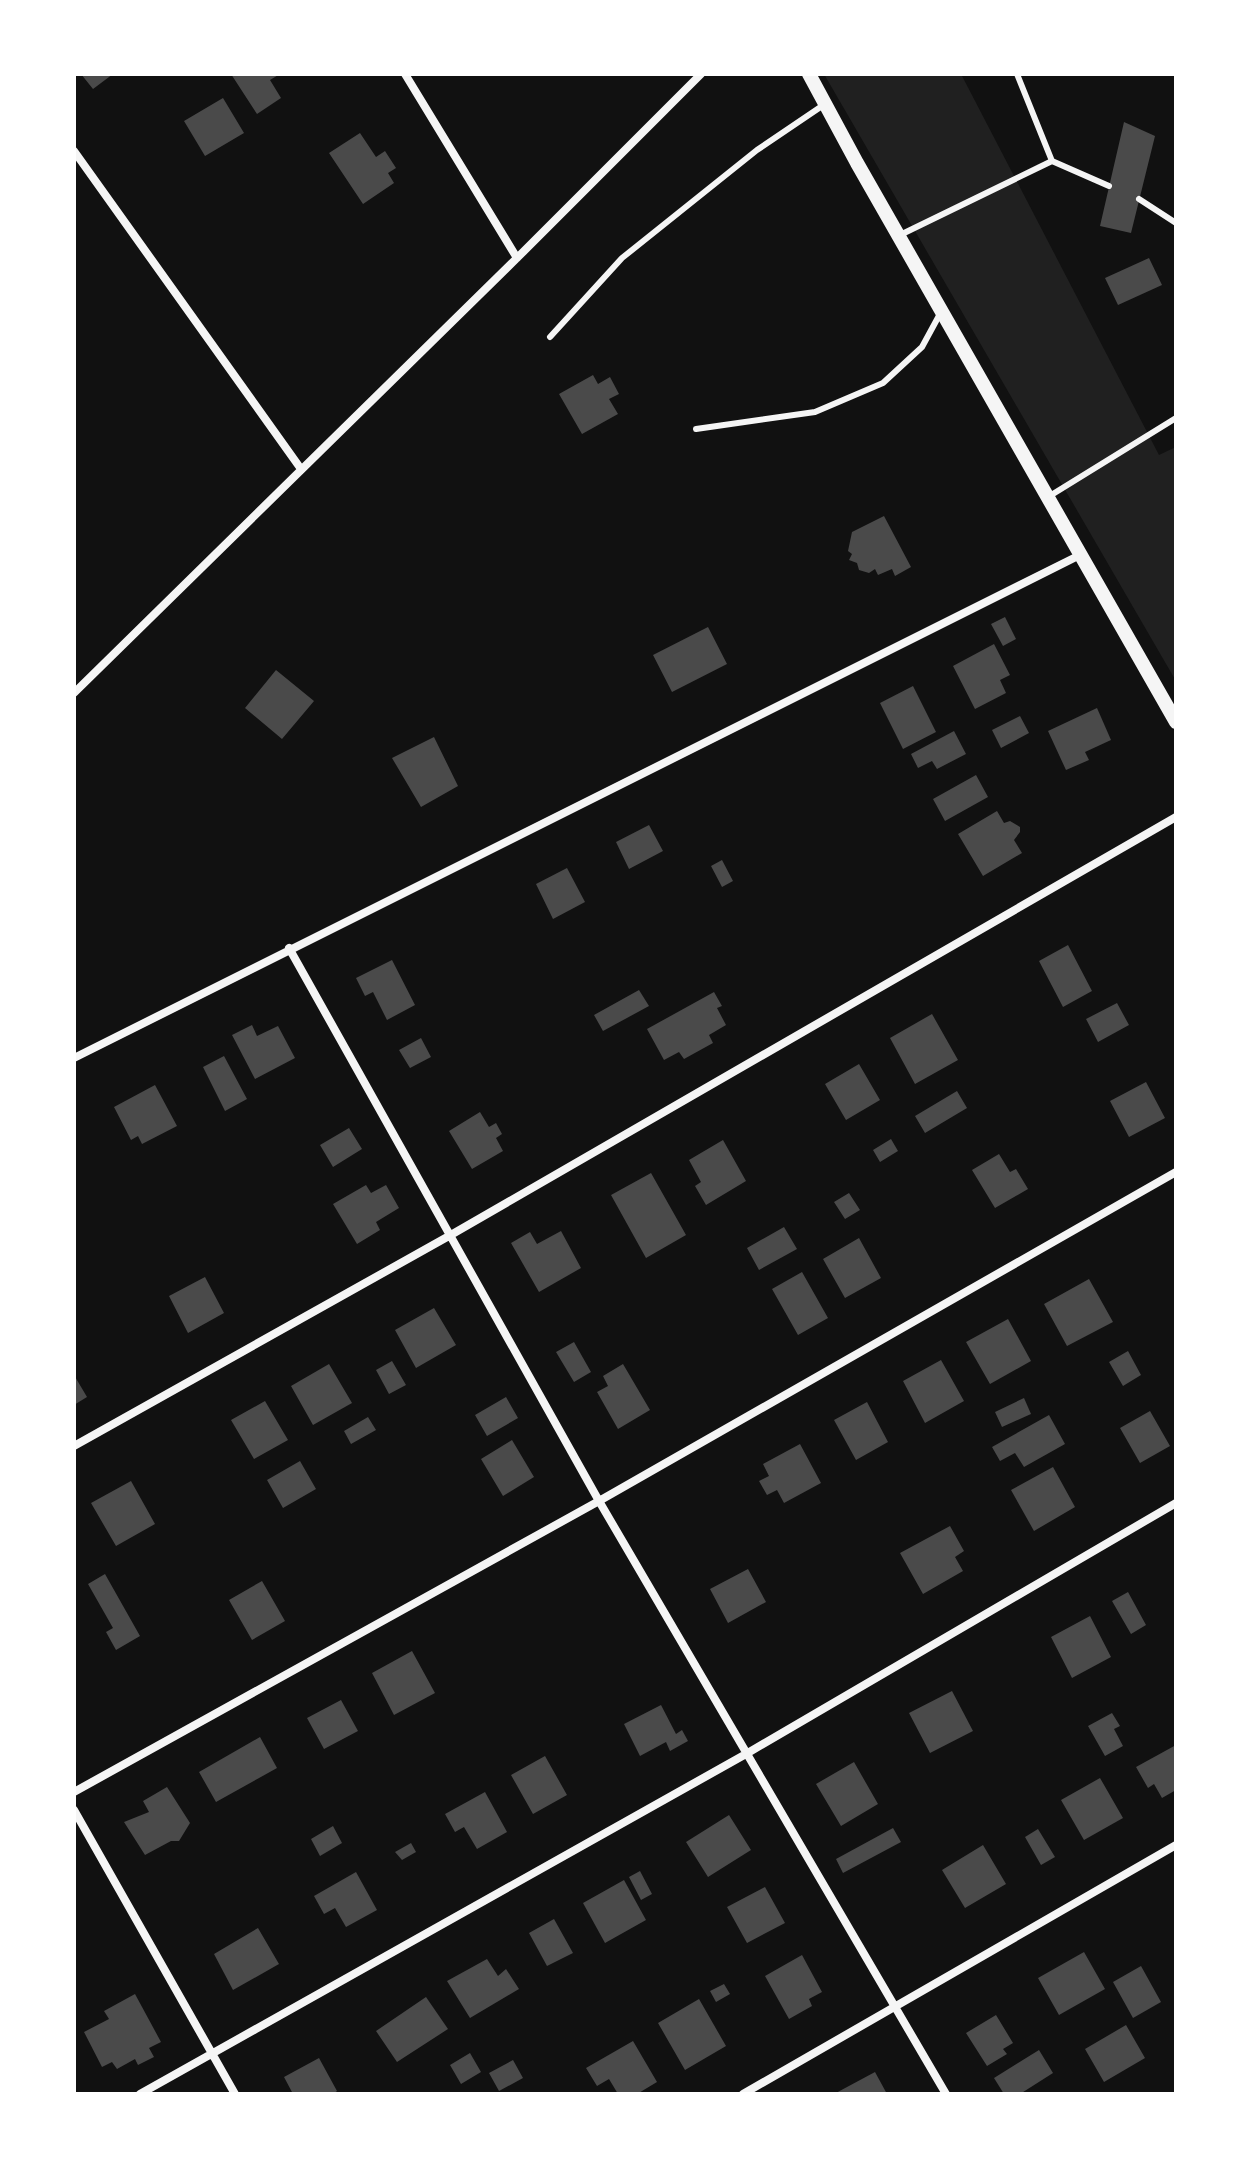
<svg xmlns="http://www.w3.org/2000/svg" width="1250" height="2168" viewBox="0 0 1250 2168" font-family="'DejaVu Sans',sans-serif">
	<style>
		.green { fill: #202020 }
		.building { fill: #4a4a4a }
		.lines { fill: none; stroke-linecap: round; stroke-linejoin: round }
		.service { stroke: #f5f5f5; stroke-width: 6 }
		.minor { stroke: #f5f5f5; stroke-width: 8 }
		.tertiary { stroke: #f5f5f5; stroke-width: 14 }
	</style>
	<rect width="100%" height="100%" fill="#111"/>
	<!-- green -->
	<path class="green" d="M824,74H961L1159,455L1176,447V681Z"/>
	<!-- building -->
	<path class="building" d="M81,74H113L93,89Z
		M231,74H280L270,80L281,98L257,114Z
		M223,98L244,133L205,156L184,121Z
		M1124,122L1155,136L1131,233L1100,226Z
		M360,133L376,157L385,151L396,168L388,173L394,183L363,204L329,153Z
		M1149,258L1162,285L1118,305L1105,278Z
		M593,375L598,384L610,377L619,394L609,399L618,414L582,434L559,394Z
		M884,516L911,567L895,576L892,569L878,575L875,569L869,573L859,570L857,563L849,560L852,554L848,551L852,532Z
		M1005,617L1016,639L1003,646L991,624Z
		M708,627L727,664L672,692L653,655Z
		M994,644L1010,675L1000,680L1006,693L975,709L953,666Z
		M276,670L314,701L282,739L245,708Z
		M913,686L936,732L903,749L880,703Z
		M1097,708L1111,740L1085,752L1089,760L1066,770L1048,731Z
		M1020,716L1029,733L1001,748L992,730Z
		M954,731L966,754L937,769L932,761L918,768L911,754Z
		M434,737L458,786L421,807L392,758Z
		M976,775L988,797L945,821L933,799Z
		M997,811L1004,823L1010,821L1020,827V832L1014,840L1022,853L983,876L958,834Z
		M649,825L663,851L629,869L616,842Z
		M722,860L733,881L722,887L711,866Z
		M567,868L585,902L553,919L536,884Z
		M1068,945L1092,991L1063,1007L1039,961Z
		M392,960L415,1005L387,1020L373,992L365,996L356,978Z
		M639,990L649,1006L603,1031L594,1015Z
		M714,992L722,1006L717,1008L726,1025L709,1035L713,1043L684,1059L679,1052L664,1060L647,1029Z
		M1117,1003L1129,1025L1098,1042L1086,1019Z
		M932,1014L958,1060L915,1084L890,1038Z
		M252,1025L257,1036L278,1026L295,1058L255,1079L232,1035Z
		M421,1038L431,1057L410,1068L399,1050Z
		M224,1056L247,1099L225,1111L203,1067Z
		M859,1064L880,1100L846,1120L825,1084Z
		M1146,1082L1165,1118L1129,1137L1110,1101Z
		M155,1085L177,1126L142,1144L138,1136L131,1140L114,1107Z
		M957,1091L967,1108L925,1133L915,1116Z
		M480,1112L489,1127L496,1123L502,1134L496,1138L503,1151L472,1169L449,1131Z
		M349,1128L362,1149L333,1167L320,1145Z
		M891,1139L898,1151L880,1162L873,1150Z
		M723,1140L746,1181L706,1205L695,1186L701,1182L689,1160Z
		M999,1154L1010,1172L1016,1169L1028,1189L995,1208L972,1170Z
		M651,1173L686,1235L646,1258L611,1195Z
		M366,1185L371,1193L386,1185L399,1208L376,1222L380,1230L357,1244L333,1204Z
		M849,1193L860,1210L845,1219L834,1202Z
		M784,1227L797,1249L759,1270L747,1248Z
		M561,1231L581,1268L539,1292L511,1243L530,1232L537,1244Z
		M859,1238L881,1278L845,1298L823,1259Z
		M802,1272L828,1318L798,1335L772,1289Z
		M205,1277L224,1313L188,1333L169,1296Z
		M1089,1279L1113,1322L1067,1346L1044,1304Z
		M434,1308L456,1345L416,1368L395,1330Z
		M1008,1319L1031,1361L990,1384L966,1342Z
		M574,1342L591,1372L574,1382L556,1352Z
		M1128,1351L1141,1375L1123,1386L1109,1362Z
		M941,1360L964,1401L925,1423L903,1381Z
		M392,1361L406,1385L389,1394L376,1370Z
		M329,1364L352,1403L313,1425L291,1386Z
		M623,1364L650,1410L618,1429L597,1392L608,1386L603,1376Z
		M74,1375L87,1397L74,1405Z
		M506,1397L518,1418L487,1436L475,1415Z
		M1024,1398L1031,1414L1002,1427L995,1412Z
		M265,1401L288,1440L254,1459L231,1420Z
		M867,1402L888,1442L856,1460L834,1420Z
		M1150,1411L1170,1446L1140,1463L1120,1428Z
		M1049,1415L1065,1444L1024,1467L1015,1453L1000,1461L992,1447Z
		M368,1417L376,1430L351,1444L344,1431Z
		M512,1440L534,1477L503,1496L481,1459Z
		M800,1444L821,1483L784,1503L777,1490L767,1495L759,1481L769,1476L763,1464Z
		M300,1461L316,1489L283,1508L267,1480Z
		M1053,1467L1075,1507L1034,1531L1011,1490Z
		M131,1481L155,1524L116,1546L91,1503Z
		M950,1526L964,1551L955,1557L963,1571L923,1594L900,1553Z
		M748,1569L766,1602L728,1623L710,1589Z
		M105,1574L140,1636L116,1650L106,1632L113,1628L88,1584Z
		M262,1581L285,1621L252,1640L229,1600Z
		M1128,1592L1146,1625L1131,1634L1112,1601Z
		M1090,1616L1111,1657L1072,1678L1051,1637Z
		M412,1651L435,1693L394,1715L372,1673Z
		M952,1691L973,1731L930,1753L909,1713Z
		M341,1700L358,1731L324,1749L307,1718Z
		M661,1705L676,1734L682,1730L688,1741L670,1751L666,1742L640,1756L624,1724Z
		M1112,1713L1120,1726L1114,1729L1123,1746L1105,1756L1088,1726Z
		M260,1737L277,1768L216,1802L199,1772Z
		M1176,1745V1790L1162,1798L1154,1784L1148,1788L1136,1767Z
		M545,1756L567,1795L533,1814L511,1775Z
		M854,1762L878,1804L841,1826L816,1784Z
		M1100,1778L1123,1818L1084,1840L1061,1800Z
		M167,1787L190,1823L179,1841H171L145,1855L124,1822L149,1812L143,1801Z
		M485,1792L507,1832L477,1849L464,1827L455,1832L445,1814Z
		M729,1815L751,1850L708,1877L686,1842Z
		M333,1826L342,1843L320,1856L311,1839Z
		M893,1828L901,1842L843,1873L836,1859Z
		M1038,1829L1055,1857L1041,1865L1025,1837Z
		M411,1843L416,1852L402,1860L395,1852Z
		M983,1845L1006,1884L965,1908L942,1870Z
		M640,1871L652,1894L641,1900L629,1877Z
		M356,1872L377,1910L346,1927L335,1908L324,1914L314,1896Z
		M624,1880L646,1920L605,1943L583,1903Z
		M765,1887L785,1923L747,1943L727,1907Z
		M554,1919L573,1953L547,1966L529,1933Z
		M258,1928L279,1964L233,1990L214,1954Z
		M1084,1952L1105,1989L1059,2015L1038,1978Z
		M802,1955L822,1992L809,1999L812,2006L789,2019L765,1976Z
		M487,1959L498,1976L506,1969L519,1989L470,2018L447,1981Z
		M1141,1966L1161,2002L1133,2018L1113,1982Z
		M724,1984L730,1994L716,2002L710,1991Z
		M135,1994L161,2042L149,2048L154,2057L138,2065L135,2059L117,2069L112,2062L102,2067L84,2032L109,2019L104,2011Z
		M426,1997L448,2029L397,2062L376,2031Z
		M699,1999L726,2046L685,2070L658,2023Z
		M996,2015L1013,2043L1003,2049L1007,2054L987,2066L966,2033Z
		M1126,2025L1145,2058L1104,2082L1085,2049Z
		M633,2041L657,2082L637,2094H618L609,2079L597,2086L586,2068Z
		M1039,2050L1053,2073L1020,2094H1004L994,2078Z
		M470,2053L481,2072L461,2084L450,2065Z
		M319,2058L337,2091L333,2094H293L284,2077Z
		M513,2060L523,2078L499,2091L489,2073Z
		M875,2072L887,2094H834Z"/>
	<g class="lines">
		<!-- service -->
		<path class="service" d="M1017,74L1052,161L1109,186
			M1139,199L1176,223
			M900,235L1052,161
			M550,337L622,258L757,150L825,104
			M696,429L815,412L883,383L922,347L941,312
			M1048,497L1176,418"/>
		<!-- minor -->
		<path class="minor" d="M405,74L517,258
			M74,151L301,469
			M74,693L517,258L701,74
			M289,948L599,1501L946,2094
			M74,1058L1080,555
			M74,1446L449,1236L1176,817
			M74,1792L599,1501L1176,1172
			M74,1810L235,2094
			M140,2094L746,1754L1176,1503
			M743,2094L1176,1845"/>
		<!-- tertiary -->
		<path class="tertiary" d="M809,74L857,163L1176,722"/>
	</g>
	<!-- border -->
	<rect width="1250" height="2168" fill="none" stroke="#ffffff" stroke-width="152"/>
</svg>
